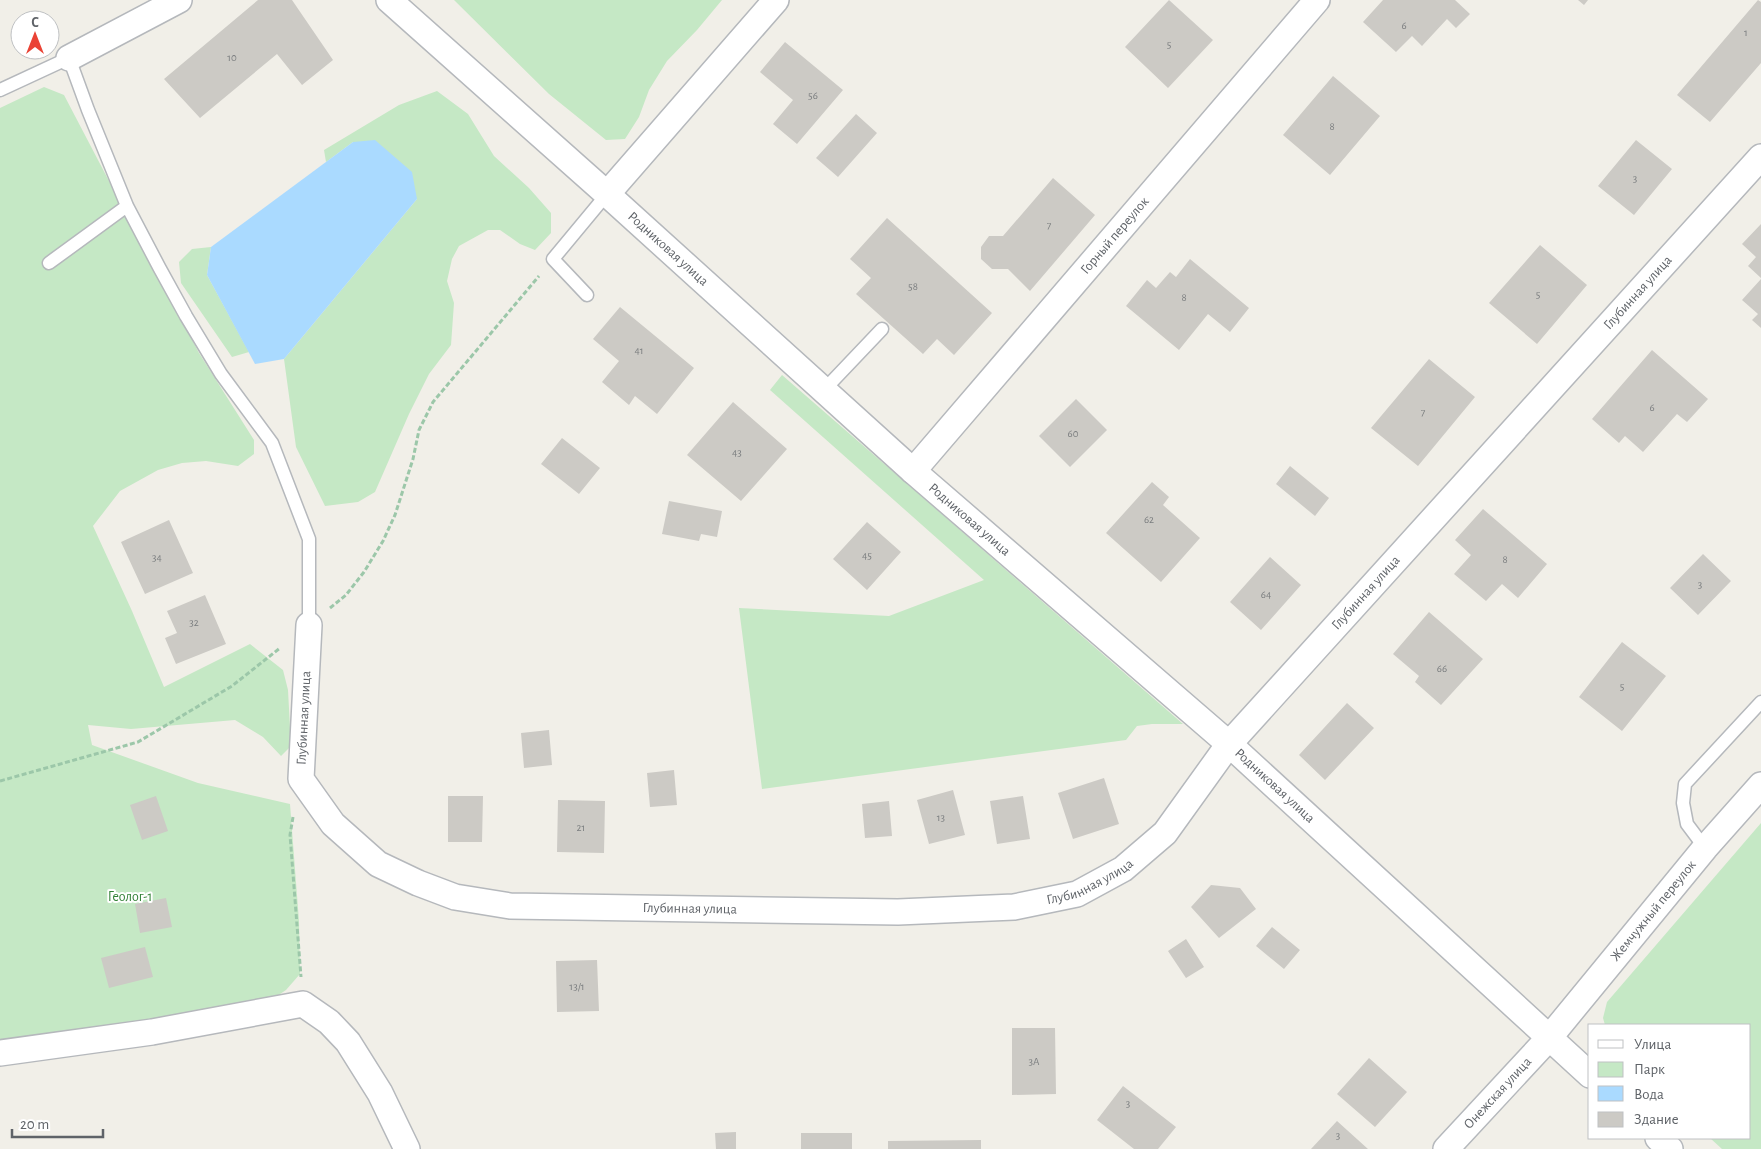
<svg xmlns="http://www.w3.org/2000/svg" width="1761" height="1149" viewBox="0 0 1761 1149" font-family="'Alegreya Sans',sans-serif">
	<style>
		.green { fill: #c5e8c5 }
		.water { fill: #aadaff }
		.building { fill: #cccac5 }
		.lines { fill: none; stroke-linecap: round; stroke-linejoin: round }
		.service-casing { stroke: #b5b8bc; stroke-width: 15 }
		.minor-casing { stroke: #b5b8bc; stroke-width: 28 }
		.path { stroke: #9cc7a9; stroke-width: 3; stroke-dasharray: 5 2.5; stroke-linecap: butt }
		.service { stroke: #fff; stroke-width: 12 }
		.minor { stroke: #fff; stroke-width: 25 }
		.labels { text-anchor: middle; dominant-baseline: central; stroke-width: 4; stroke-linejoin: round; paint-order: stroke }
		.number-label { font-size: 11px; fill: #7a7d7f }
		.street-label { font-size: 14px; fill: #5f6368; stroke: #fff }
		.park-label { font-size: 14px; fill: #348238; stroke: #fff }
	</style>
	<rect width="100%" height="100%" fill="#f1efe8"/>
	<!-- green -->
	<path class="green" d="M454,0H722L697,30L667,61L649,90L639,117L625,139L606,140L549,94Z
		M44,87L64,95L199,353L254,440V454L238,466L206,461L182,463L158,470L120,491L93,526L132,611L164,687L250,644L283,670L288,690L291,746L281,756L263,737L235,720L131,729L88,725L92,745L198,783L290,804L299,921L300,974L286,990L268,1002L0,1045V108Z
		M437,91L468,114L494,156L529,188L551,213V233L535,250L520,244L500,230H488L459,246L452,259L447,281L454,303L451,345L429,374L409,414L375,492L358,502L325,506L296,447L284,359L417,199L353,142L326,162L324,150L399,105Z
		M211,247L207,275L249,352L232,357L181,283L179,262L192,249Z
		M782,375L1183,724H1152L1137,726L1126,740L762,789L739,608L889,616L984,580L770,390Z
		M1761,823V1149H1722L1710,1138H1750V1025H1605L1603,1018L1607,1002Z"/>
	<!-- water -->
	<path class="water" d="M375,140L412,172L417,199L284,359L255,364L207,275L211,247L353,142Z"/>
	<!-- building -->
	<path class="building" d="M258,0H292L333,60L302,85L277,54L200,118L164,79Z
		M1169,0L1213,40L1168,88L1125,47Z
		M1383,0H1455L1470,14L1456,28L1447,19L1422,46L1412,36L1396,52L1363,22Z
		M1578,0H1588L1584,5Z
		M1758,0L1761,2V63L1710,122L1677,95Z
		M785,42L843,90L797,144L773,124L793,100L760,72Z
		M1333,76L1380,116L1330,175L1283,135Z
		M856,114L877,133L838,177L816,158Z
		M1636,140L1672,169L1634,215L1598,186Z
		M1053,178L1095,215L1030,291L1008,269H992L981,259V247L989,236H1003Z
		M887,218L992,313L954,355L937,339L923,354L856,294L871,278L850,259Z
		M1761,224V278L1748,266L1756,257L1742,244Z
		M1540,245L1587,285L1537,344L1489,303Z
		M1190,259L1249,308L1230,332L1208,314L1179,350L1126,306L1147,280L1156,288L1170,272L1176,277Z
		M1761,279V328L1752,320L1758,314L1742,300Z
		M620,307L694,368L657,414L635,396L629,405L602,382L619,361L593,339Z
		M1652,350L1708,399L1687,422L1677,414L1643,452L1625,436L1619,443L1592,419Z
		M1429,359L1475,397L1418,466L1371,428Z
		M1076,399L1107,430L1070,467L1039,436Z
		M733,402L787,449L741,501L687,455Z
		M562,438L600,468L579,494L541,464Z
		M1290,466L1329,498L1315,516L1276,484Z
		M1152,482L1169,497L1163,505L1200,538L1161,582L1106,533Z
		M669,501L722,511L717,537L701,534L699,541L662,534Z
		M1483,509L1547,564L1518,598L1502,584L1486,601L1454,574L1471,555L1455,540Z
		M169,520L193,573L145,594L121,542Z
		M867,522L901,552L867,590L833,559Z
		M1703,554L1731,581L1698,615L1670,588Z
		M1270,557L1301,585L1261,630L1230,602Z
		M205,595L226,644L176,664L165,638L177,633L167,611Z
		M1429,612L1483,659L1441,705L1415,682L1419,676L1393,654Z
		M1622,642L1666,676L1622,731L1579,697Z
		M1347,703L1374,728L1325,780L1299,755Z
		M549,730L552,765L524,768L521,733Z
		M674,770L677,805L650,807L647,773Z
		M1104,778L1119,824L1073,839L1058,793Z
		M953,790L965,835L929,844L917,800Z
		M156,796L168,831L142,840L130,805Z
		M448,796H483L482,842H448Z
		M1023,796L1030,839L997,844L990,801Z
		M558,800L605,801L604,853L557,852Z
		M889,801L892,836L865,838L862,804Z
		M1211,885L1240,888L1256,909L1219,938L1191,907Z
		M166,898L172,927L140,933L135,904Z
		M1272,927L1300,950L1284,969L1256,946Z
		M1186,939L1204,967L1186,978L1168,951Z
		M145,947L153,977L109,988L101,958Z
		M597,960L599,1011L557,1012L556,961Z
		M1012,1028H1055L1056,1094L1012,1095Z
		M1369,1058L1407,1092L1375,1127L1337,1094Z
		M1123,1086L1176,1127L1158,1149H1134L1097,1120Z
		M1337,1121L1368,1149H1311Z
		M736,1132V1149H716L715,1133Z
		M801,1133H852V1149H801Z
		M981,1140V1149H888V1141Z"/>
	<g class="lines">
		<defs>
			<path id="service" d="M0,90L69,58L88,110L127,206L159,267L186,316L221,374L272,443L309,539V625
				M49,263L127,206
				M587,295L553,259L607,194
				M824,390L882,329
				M1705,848L1687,824L1683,803L1685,784L1761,702"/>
			<g id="minor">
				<path id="s1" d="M389,0L607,194L913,471L1229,744L1590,1075"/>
				<path d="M69,58L179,0"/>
				<path d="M607,194L776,0"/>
				<path id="s2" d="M913,471L1317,0"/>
				<path id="s3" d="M309,625L301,779L333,824L378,864L418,883L455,897L510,906L898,912L1014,907L1077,894L1123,869L1165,833L1229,744L1761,157"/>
				<path d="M0,1053L152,1032L303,1004L329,1022L348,1042L380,1093L407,1149"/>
				<path d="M1658,1138L1670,1149"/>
				<path id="s4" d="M1446,1149L1549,1038L1705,848L1761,785"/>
			</g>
		</defs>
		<!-- service casing -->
		<use href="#service" class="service-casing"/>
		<!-- minor casing -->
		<use href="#minor" class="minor-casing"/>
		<!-- path -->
		<path class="path" d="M330,608L346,595L364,572L383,541L395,515L413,459L419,430L433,402L539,276
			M0,781L138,742L232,686L280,648
			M293,817L290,835L301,977"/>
		<!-- service -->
		<use href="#service" class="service"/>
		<!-- minor -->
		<use href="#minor" class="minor"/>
	</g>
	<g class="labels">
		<!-- number labels -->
		<g class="number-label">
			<text x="1404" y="25">6</text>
			<text x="1746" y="32">1</text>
			<text x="1169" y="44">5</text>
			<text x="232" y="57">10</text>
			<text x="813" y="95">56</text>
			<text x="1332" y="126">8</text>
			<text x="1635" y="178">3</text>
			<text x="1049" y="225">7</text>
			<text x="913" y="286">58</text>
			<text x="1538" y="294">5</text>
			<text x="1184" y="297">8</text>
			<text x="639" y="350">41</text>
			<text x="1652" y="407">6</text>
			<text x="1423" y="412">7</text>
			<text x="1073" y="433">60</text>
			<text x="737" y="452">43</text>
			<text x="1149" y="519">62</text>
			<text x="867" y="555">45</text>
			<text x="157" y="557">34</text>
			<text x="1505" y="559">8</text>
			<text x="1700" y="584">3</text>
			<text x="1266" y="594">64</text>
			<text x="194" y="622">32</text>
			<text x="1442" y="668">66</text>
			<text x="1622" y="686">5</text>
			<text x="941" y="817">13</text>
			<text x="581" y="827">21</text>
			<text x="577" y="986">13/1</text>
			<text x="1034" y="1061">3А</text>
			<text x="1128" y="1103">3</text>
			<text x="1338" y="1135">3</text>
		</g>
		<!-- street labels -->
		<g class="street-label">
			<text stroke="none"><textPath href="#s2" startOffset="310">Горный переулок</textPath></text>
			<text stroke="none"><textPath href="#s1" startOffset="374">Родниковая улица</textPath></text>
			<text stroke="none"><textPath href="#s3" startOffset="1804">Глубинная улица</textPath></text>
			<text stroke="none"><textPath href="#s1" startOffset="779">Родниковая улица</textPath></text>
			<text stroke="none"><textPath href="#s3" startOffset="1399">Глубинная улица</textPath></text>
			<text transform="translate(304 718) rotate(-87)">Глубинная улица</text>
			<text stroke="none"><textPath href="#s1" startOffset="1184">Родниковая улица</textPath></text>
			<text stroke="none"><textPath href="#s3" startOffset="994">Глубинная улица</textPath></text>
			<text stroke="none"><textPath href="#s3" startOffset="589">Глубинная улица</textPath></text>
			<text stroke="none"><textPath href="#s4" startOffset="316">Жемчужный переулок</textPath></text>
			<text stroke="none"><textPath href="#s4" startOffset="76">Онежская улица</textPath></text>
		</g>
		<!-- park labels -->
		<g class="park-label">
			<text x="130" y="897">Геолог-1</text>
		</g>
	</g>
	<!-- legend -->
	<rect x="1588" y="1024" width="162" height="115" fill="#ffffff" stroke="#bfc1c3"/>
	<rect x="1598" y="1040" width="25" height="8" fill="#ffffff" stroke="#bfc1c3"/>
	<text x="1634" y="1049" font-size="15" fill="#5f6368">Улица</text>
	<rect x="1598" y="1062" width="25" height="15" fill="#c5e8c5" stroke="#bfc1c3"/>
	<text x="1634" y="1074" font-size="15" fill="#5f6368">Парк</text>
	<rect x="1598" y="1086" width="25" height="15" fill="#aadaff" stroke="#bfc1c3"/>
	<text x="1634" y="1099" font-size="15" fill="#5f6368">Вода</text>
	<rect x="1598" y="1112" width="25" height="15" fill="#cccac5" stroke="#bfc1c3"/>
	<text x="1634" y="1124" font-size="15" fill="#5f6368">Здание</text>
	<!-- north arrow -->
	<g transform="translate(35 35)"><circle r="24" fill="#ffffff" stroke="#bfc1c3"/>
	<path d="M0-4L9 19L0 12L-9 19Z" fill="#ea4335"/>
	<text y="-8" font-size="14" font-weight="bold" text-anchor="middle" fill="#5f6368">С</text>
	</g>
	<!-- scale -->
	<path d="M12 1129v8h91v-8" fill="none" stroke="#5f6368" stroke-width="2.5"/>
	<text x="20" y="1129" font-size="15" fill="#5f6368" stroke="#ffffff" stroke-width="4" paint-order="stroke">20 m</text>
</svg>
